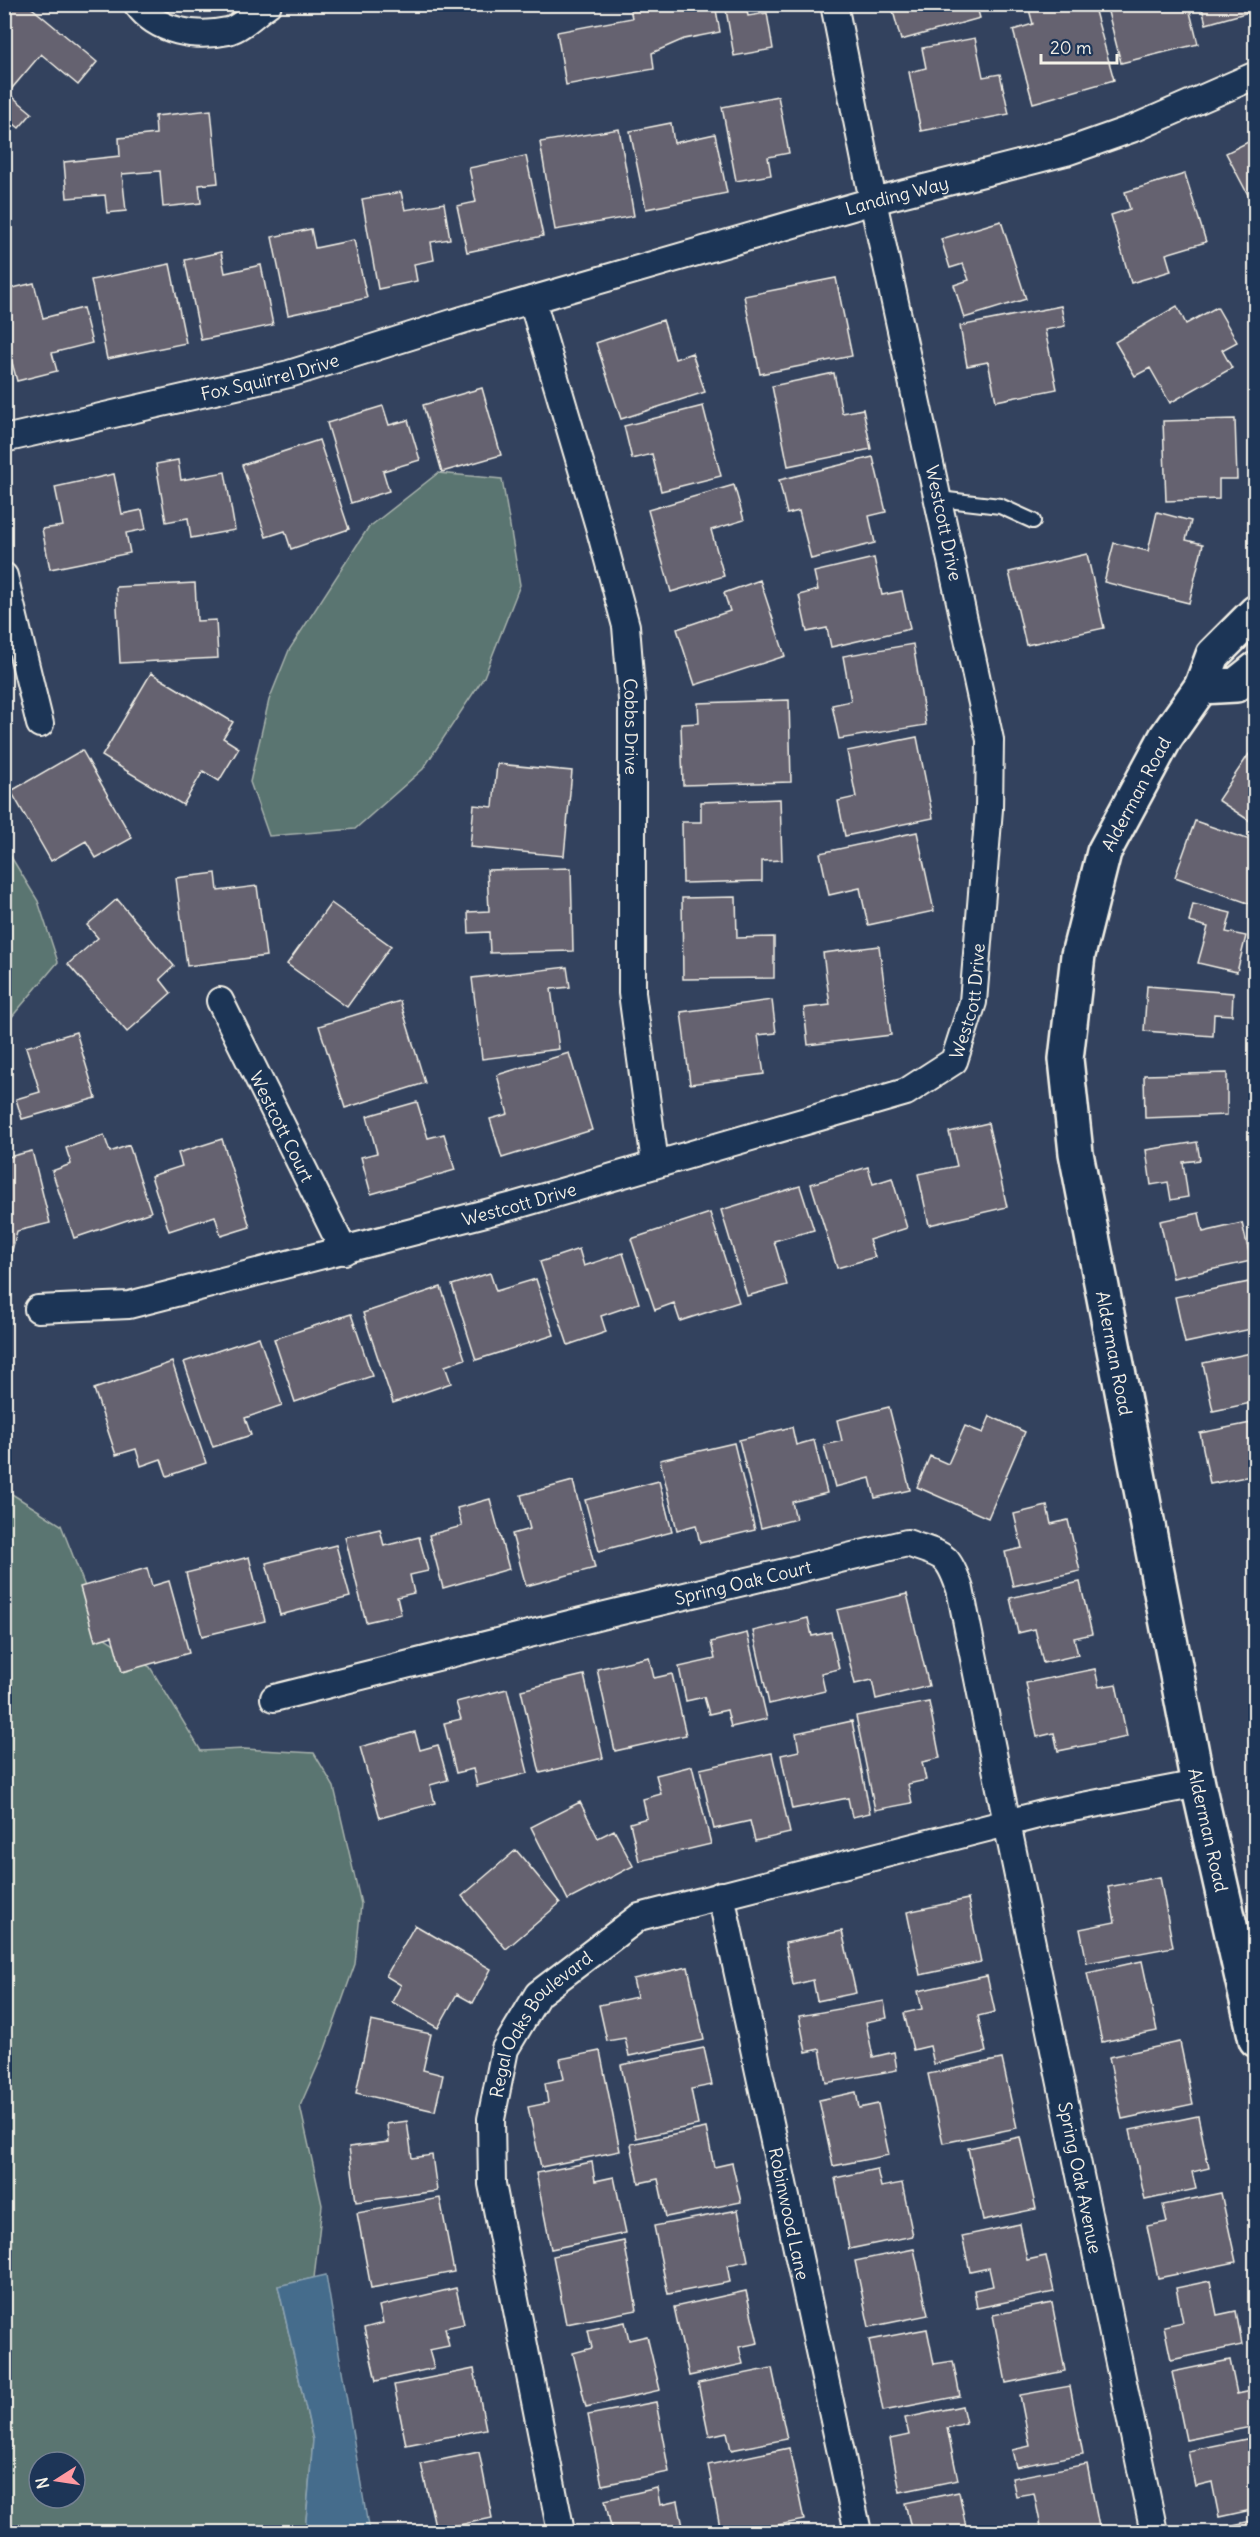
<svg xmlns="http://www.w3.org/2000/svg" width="1260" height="2537" viewBox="0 0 1260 2537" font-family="Delius,sans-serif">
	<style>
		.green { fill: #5a7471; stroke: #a7b2ac; stroke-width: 1.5; fill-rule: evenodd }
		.water { fill: #446c8c; stroke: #8aa1b1; stroke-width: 1.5 }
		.building { fill: #656270; stroke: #f4f1e8; stroke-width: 1.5 }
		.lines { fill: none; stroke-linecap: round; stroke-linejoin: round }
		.service-casing { stroke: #f4f1e8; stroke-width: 18 }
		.minor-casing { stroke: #f4f1e8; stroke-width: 30 }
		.tertiary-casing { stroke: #f4f1e8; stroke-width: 38 }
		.service { stroke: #1d3557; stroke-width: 14 }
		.minor { stroke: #1d3557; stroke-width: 26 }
		.tertiary { stroke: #1d3557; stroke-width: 33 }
		.labels { text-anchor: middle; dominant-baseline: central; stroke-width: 5; stroke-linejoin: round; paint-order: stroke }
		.street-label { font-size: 18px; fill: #f4f1e8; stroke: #1d3557 }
	</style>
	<rect width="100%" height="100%" fill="#33425e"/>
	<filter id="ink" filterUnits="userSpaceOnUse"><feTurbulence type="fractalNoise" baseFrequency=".0167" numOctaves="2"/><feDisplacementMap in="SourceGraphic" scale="12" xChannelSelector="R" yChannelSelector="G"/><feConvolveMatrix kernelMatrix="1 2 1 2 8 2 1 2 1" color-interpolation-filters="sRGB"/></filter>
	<g filter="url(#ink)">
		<!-- green -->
		<path class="green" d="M438,473L502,479L520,585L484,677L423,769L355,829L269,836L250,782L269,700L289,650L368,528Z
			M5,847L38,901L58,962L5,1025Z
			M4,1489L61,1525L105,1638L150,1667L201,1751L244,1749L314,1753L334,1787L361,1904L355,1964L325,2049L300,2106L322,2205L314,2278L278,2286L313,2440L305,2532H5ZM39,2462H75V2498H39Z"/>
		<!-- water -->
		<path class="water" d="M326,2275L369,2532H305L313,2440L278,2286Z"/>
		<!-- building -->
		<path class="building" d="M5,4H27L97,62L78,85L41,54L8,93L32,113L19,128L4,116Z
			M629,4H715L720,32L684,39L652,53L654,69L566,85L557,32L632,18Z
			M725,4H746L748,16L767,13L773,49L734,56Z
			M891,4H976L980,18L901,40Z
			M1032,4H1093L1114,80L1033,103L1013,30L1033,24L1028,6Z
			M1106,4H1188L1198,44L1121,63Z
			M1201,4H1256V10L1206,24Z
			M975,38L983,77L1000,74L1009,114L921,131L909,72L926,68L922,48Z
			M778,96L789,153L768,157L771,175L736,181L722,107Z
			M211,110L218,183L199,185L201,203L163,207L160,171L122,174L126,211L107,213L105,195L67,198L64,162L120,156L119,138L156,134L155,116Z
			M671,123L674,143L715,134L727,193L646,209L630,131Z
			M619,129L634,216L555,230L540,142Z
			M1256,138V210L1226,153Z
			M526,156L543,236L467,252L457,206L476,202L469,168Z
			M1185,174L1206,242L1166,254L1171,271L1131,283L1111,215L1130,209L1125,192Z
			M401,192L405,210L444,203L450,239L431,242L434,260L414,264L417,281L378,289L362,199Z
			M1001,221L1026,299L964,318L954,285L969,280L963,264L950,268L941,239Z
			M311,229L315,248L354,240L367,298L288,315L272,237Z
			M221,252L225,273L261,265L273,325L201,340L185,260Z
			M170,264L186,343L107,359L91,280Z
			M836,278L852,356L760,374L744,296Z
			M34,283L43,318L83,308L92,343L52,353L57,371L17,381L4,333V290Z
			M1061,306L1065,326L1045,330L1057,389L996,401L988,362L967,366L960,326Z
			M1177,306L1186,324L1217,307L1237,342L1222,350L1232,368L1170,403L1150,368L1135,376L1115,342Z
			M663,320L675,359L692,353L705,392L621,419L596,343Z
			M834,373L842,413L863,409L871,449L788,466L772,386Z
			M482,388L501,455L442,472L423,405Z
			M383,406L389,425L408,420L420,460L383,471L389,491L351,503L327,423Z
			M703,406L721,476L661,491L652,454L632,459L624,426Z
			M1235,419L1237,479H1219V499L1166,501L1163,421Z
			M319,440L349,529L291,549L285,531L266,537L242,465Z
			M873,457L886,512L869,516L875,543L811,559L799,511L787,514L779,480Z
			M178,460L181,480L225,472L235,530L191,538L188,518L166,522L156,464Z
			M114,474L122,514L142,510L146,529L126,533L130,553L50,569L42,529L63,526L55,487Z
			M734,485L744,520L711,530L724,576L671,592L648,510Z
			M1157,512L1191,521L1186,540L1203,544L1189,603L1104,582L1114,543L1148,551Z
			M1087,554L1104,628L1026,645L1009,572Z
			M874,558L882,595L902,591L910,629L831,647L827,628L807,632L799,595L818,590L814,572Z
			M760,580L785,656L695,685L677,629L730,611L724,593Z
			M195,583L197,621L216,620L218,658L120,663L116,587Z
			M913,644L926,725L839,739L832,705L851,701L843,656Z
			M151,673L233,722L223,738L239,748L219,781L203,771L183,805L102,756Z
			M789,700L791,782L683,785L681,724L699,723L698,703Z
			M917,737L933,818L845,836L838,801L856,797L847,751Z
			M82,750L132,838L96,858L86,841L51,861L11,791Z
			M1249,754L1256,758V825L1218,800Z
			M497,764L572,771L564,856L470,847L474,805L493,807Z
			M780,799L782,860L762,861V881L683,883L682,822H701V802Z
			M1195,821L1256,842L1253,863L1256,864V906L1175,877Z
			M917,832L934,911L868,925L860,888L829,895L820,853Z
			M571,868L573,951L490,953L489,932L469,933L468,912L489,911L487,870Z
			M216,873L218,891L257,886L266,956L187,966L176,878Z
			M736,897L737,938L774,937V978L683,979L682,898Z
			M117,899L174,966L160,979L171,993L127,1032L68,964L98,938L87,925Z
			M331,903L391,946L347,1007L287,964Z
			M1193,904L1231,913L1226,932L1246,936L1237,972L1198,963L1208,927L1189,922Z
			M879,946L891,1035L808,1045L804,1008L830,1005L823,953Z
			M567,967L570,987L551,989L559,1049L482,1059L472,978Z
			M1147,986L1233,993L1232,1015L1214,1014L1213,1036L1144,1031Z
			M772,1000L776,1033L758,1035L764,1074L690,1084L681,1012Z
			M400,1001L425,1083L345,1108L319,1026Z
			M76,1032L96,1098L22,1119L16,1099L40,1092L26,1047Z
			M569,1053L592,1130L502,1158L490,1119L508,1114L497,1075Z
			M1227,1073V1115L1145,1118L1144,1075Z
			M417,1102L428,1138L444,1134L455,1170L371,1194L361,1157L377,1153L367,1116Z
			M988,1123L1007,1207L929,1225L918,1174L957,1166L949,1132Z
			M104,1135L110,1152L129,1145L151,1212L74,1238L52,1171L71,1164L66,1148Z
			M222,1139L250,1227L221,1236L215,1216L169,1231L151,1176L182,1166L178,1153Z
			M1197,1142L1200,1160L1183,1162L1188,1197L1171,1200L1168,1182L1151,1185L1146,1150Z
			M32,1151L50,1223L17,1231L4,1281V1158Z
			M868,1167L873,1184L892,1178L907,1228L869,1240L875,1257L837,1268L811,1184Z
			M800,1186L814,1230L774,1241L787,1285L747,1296L721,1210Z
			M710,1213L739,1302L680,1321L674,1303L655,1310L631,1239Z
			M1199,1213L1203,1232L1242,1223L1251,1261L1173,1278L1160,1221Z
			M579,1249L584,1266L623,1253L639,1303L601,1316L606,1332L568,1345L540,1262Z
			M490,1273L496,1291L536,1279L554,1335L476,1360L452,1285Z
			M1249,1282L1256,1309V1328L1185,1343L1175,1297Z
			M441,1287L465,1359L445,1366L451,1383L393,1403L363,1313Z
			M351,1314L372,1376L295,1402L274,1339Z
			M259,1337L282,1405L245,1418L251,1435L213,1447L184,1362Z
			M1256,1352V1402L1213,1411L1203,1363Z
			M172,1362L206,1463L167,1476L161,1459L141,1466L136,1449L116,1455L94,1389Z
			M889,1407L910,1490L875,1498L870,1478L835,1487L824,1445L842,1441L837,1420Z
			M990,1416L1025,1432L988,1518L917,1487L930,1456L948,1464L965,1426L983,1433Z
			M1256,1422V1475L1210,1484L1200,1433Z
			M792,1427L796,1445L814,1440L827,1493L792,1502L796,1519L761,1528L739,1440Z
			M734,1443L755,1530L700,1543L696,1525L677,1530L660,1460Z
			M573,1481L595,1568L526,1586L512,1534L530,1529L521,1495Z
			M659,1481L672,1532L599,1551L585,1500Z
			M490,1499L509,1569L443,1588L429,1535L462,1526L457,1508Z
			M1047,1506L1051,1524L1068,1520L1080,1571L1013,1586L1005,1552L1022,1548L1014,1514Z
			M380,1529L384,1546L419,1537L428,1571L410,1575L414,1593L397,1597L401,1614L366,1622L345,1537Z
			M336,1545L350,1597L280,1615L266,1563Z
			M249,1557L265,1621L202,1636L186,1573Z
			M147,1568L152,1586L169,1581L189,1653L122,1672L112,1636L95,1641L80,1587Z
			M1080,1582L1092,1634L1074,1638L1078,1655L1043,1663L1035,1629L1018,1633L1010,1598Z
			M907,1594L929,1686L876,1699L872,1680L855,1684L837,1610Z
			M808,1618L812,1636L831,1632L839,1669L821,1673L825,1691L769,1704L753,1631Z
			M747,1633L767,1719L731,1727L727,1710L709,1714L704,1697L686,1701L679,1667L715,1659L711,1642Z
			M649,1657L654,1678L672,1674L686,1735L615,1751L597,1669Z
			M1095,1669L1099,1687L1116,1684L1127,1737L1058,1751L1054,1733L1037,1737L1026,1683Z
			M584,1675L603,1758L540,1773L521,1690Z
			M507,1689L528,1773L477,1786L473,1769L456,1773L444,1723L461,1719L456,1702Z
			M929,1702L940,1758L922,1762L926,1780L908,1784L912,1803L875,1810L856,1716Z
			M852,1721L870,1813L852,1817L848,1798L792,1809L781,1755L799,1751L796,1733Z
			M415,1732L420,1750L438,1745L448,1780L430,1785L435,1803L380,1818L360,1747Z
			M772,1753L790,1833L755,1841L750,1821L714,1829L700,1769Z
			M692,1766L711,1844L639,1861L630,1823L647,1818L643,1799L661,1794L656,1775Z
			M580,1802L598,1838L614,1830L633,1866L568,1900L531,1827Z
			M516,1850L560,1903L506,1949L462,1896Z
			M1160,1877L1173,1947L1087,1963L1080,1929L1115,1922L1108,1887Z
			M968,1899L981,1962L920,1975L907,1912Z
			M415,1925L491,1969L473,2003L457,1994L438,2028L392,2002L401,1985L386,1976Z
			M842,1931L856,1993L817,2001L813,1980L793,1985L785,1943Z
			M1142,1961L1157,2031L1102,2042L1087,1973Z
			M688,1967L704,2040L629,2056L625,2038L607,2041L599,2005L637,1997L633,1979Z
			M987,1976L995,2012L978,2016L986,2052L934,2064L930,2046L913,2050L904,2013L922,2009L918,1991Z
			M884,2001L887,2018L866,2022L873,2057L894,2052L897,2070L826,2083L820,2049L806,2052L799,2016Z
			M371,2021L431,2034L423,2070L443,2075L435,2111L356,2093Z
			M1180,2042L1193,2104L1122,2119L1109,2057Z
			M704,2048L712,2085L691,2089L698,2125L636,2138L621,2065Z
			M600,2051L620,2151L541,2167L528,2107L548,2103L545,2083L564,2079L560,2059Z
			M1002,2059L1017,2128L943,2143L928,2074Z
			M856,2092L859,2108L878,2104L889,2155L833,2166L819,2100Z
			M1198,2116L1209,2168L1192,2172L1196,2189L1145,2200L1130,2130Z
			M407,2121L412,2158L432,2155L437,2191L356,2202L349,2147L389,2142L387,2124Z
			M706,2128L714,2167L732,2163L741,2202L666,2217L658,2179L639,2183L631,2144Z
			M1020,2137L1036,2209L983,2220L968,2148Z
			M592,2162L595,2181L614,2177L626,2233L551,2249L536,2173Z
			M877,2169L881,2187L902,2183L913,2236L849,2249L835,2178Z
			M1221,2193L1236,2262L1158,2278L1147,2226L1167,2222L1163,2205Z
			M440,2198L454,2272L371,2288L357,2213Z
			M738,2210L748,2261L727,2265L730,2282L668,2294L654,2226Z
			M1020,2224L1027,2260L1046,2256L1054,2292L977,2308L974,2290L993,2286L989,2268L970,2272L962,2236Z
			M624,2241L637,2310L566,2324L553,2256Z
			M914,2249L928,2315L869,2327L855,2261Z
			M1210,2281L1217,2315L1236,2311L1242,2345L1171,2360L1164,2326L1183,2322L1176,2288Z
			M456,2288L464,2324L445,2328L449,2346L429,2350L434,2368L376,2381L364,2328L383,2323L379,2306Z
			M746,2291L758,2343L739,2347L743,2364L689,2376L674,2307Z
			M1052,2303L1065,2371L1006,2383L993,2315Z
			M625,2322L629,2340L647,2336L660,2390L586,2407L573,2353L592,2348L588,2330Z
			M927,2329L934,2364L953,2361L960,2396L883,2411L869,2340Z
			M1230,2360L1237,2394L1256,2390V2426L1186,2440L1172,2372Z
			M772,2368L787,2439L731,2450L727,2432L709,2436L698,2383Z
			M474,2369L486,2429L406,2445L394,2385Z
			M1070,2386L1083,2454L1016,2467L1012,2450L1030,2446L1020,2395Z
			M656,2402L669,2472L602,2485L588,2415Z
			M962,2406L966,2423L947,2428L958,2480L900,2492L890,2439L909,2435L905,2418Z
			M1256,2437V2509L1219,2517L1212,2482L1195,2486L1188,2451Z
			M789,2448L804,2520L743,2532H721L708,2465Z
			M479,2452L492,2518L436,2530L421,2464Z
			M1087,2464L1100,2532H1042L1034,2493L1016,2496L1012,2478Z
			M657,2488L660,2505L678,2501L684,2532H612L605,2500Z
			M959,2492L967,2532H912L905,2503Z
			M1256,2520V2532H1205V2531Z"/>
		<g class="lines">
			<defs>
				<path id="service" d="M939,499L1000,506L1033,521"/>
				<g id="minor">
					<path d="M137,4C157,32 196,38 228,31C241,28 256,12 268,4"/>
					<path id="s1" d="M532,300L600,530L626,626L632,700V993L655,1163"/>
					<path id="s2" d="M4,439L289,374L462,320L873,201L1066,152L1137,127L1256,75"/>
					<path d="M4,576L40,724"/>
					<path id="s3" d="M220,1001L344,1251"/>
					<path id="s4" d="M38,1309L129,1305L513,1206L906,1092L954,1061L973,1002L989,809L990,740L873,201L834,4"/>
					<path id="s5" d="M274,1698L605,1615L907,1543C943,1556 947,1551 960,1589L1007,1823L1154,2532"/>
					<path id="s6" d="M721,1895L858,2532"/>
					<path id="s7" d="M561,2532L492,2184L491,2119L505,2049L538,1994L639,1917L1046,1813L1198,1784"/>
				</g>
				<g id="tertiary">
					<path id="s8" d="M1256,612L1213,655L1201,687L1166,737L1104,852L1078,955L1066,1059L1076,1153L1198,1784L1256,2040"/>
					<path d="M1201,687L1236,685L1256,669"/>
				</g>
			</defs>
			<!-- service casing -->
			<use href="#service" class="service-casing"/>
			<!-- minor casing -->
			<use href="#minor" class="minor-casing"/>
			<!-- tertiary casing -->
			<use href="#tertiary" class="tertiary-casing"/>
			<!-- service -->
			<use href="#service" class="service"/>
			<!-- minor -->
			<use href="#minor" class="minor"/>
			<!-- tertiary -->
			<use href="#tertiary" class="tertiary"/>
		</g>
	</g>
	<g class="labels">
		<!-- street labels -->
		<g class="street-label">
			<text stroke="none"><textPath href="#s2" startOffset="926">Landing Way</textPath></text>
			<text stroke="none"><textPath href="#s2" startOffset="273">Fox Squirrel Drive</textPath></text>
			<text transform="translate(944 523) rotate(78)">Westcott Drive</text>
			<text stroke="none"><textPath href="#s1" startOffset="440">Cobbs Drive</textPath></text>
			<text transform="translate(1136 794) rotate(-62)">Alderman Road</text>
			<text stroke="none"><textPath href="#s4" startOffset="1016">Westcott Drive</textPath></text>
			<text stroke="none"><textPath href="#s3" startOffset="140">Westcott Court</textPath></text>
			<text stroke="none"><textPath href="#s4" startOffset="494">Westcott Drive</textPath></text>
			<text stroke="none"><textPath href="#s8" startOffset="796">Alderman Road</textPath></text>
			<text stroke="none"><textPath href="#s5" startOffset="483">Spring Oak Court</textPath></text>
			<text stroke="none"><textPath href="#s8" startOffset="1282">Alderman Road</textPath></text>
			<text stroke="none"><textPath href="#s7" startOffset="531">Regal Oaks Boulevard</textPath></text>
			<text stroke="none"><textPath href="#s5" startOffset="1328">Spring Oak Avenue</textPath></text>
			<text stroke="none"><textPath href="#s6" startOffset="326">Robinwood Lane</textPath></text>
		</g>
	</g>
	<!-- margin -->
	<rect width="1260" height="2537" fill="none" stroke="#1d3557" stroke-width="24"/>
	<rect x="12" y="12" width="1236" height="2513" fill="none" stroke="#f4f1e8" stroke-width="2" filter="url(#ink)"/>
	<!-- north arrow -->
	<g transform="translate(57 2480) rotate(258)"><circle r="28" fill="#1d3557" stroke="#738091" stroke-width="1.5"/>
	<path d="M0-4.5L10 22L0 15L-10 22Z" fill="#ff9aa2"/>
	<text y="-9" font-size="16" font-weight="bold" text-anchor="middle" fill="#f4f1e8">N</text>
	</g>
	<!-- scale -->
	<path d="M1041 54v9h76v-9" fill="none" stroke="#f4f1e8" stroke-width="3"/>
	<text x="1050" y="54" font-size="18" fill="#f4f1e8" stroke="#1d3557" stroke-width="4.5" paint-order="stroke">20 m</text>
</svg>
